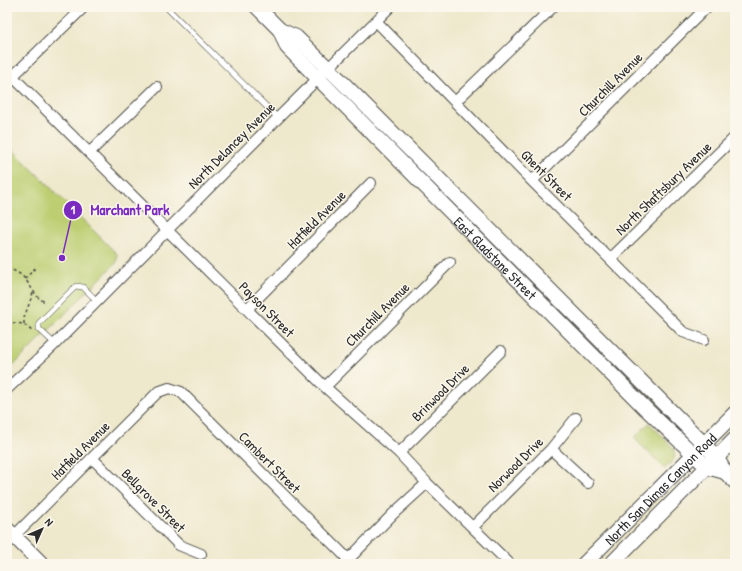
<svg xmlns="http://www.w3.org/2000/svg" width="742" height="571" viewBox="0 0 742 571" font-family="'Patrick Hand',sans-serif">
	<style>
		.green { fill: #bcce71; stroke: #747c4e }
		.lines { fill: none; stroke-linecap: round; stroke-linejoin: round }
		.lane-casing { stroke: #484743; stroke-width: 6 }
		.street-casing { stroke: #484743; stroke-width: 12 }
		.secondary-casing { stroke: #484743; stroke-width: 16 }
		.path { stroke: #484743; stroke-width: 1.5; stroke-dasharray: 3 3; stroke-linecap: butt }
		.lane { stroke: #fff; stroke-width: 5 }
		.street { stroke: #fff; stroke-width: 10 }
		.secondary { stroke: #fff; stroke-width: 14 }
		.labels { text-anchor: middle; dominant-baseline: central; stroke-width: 3; stroke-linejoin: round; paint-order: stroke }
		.street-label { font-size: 14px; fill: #2b2b2b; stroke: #fbf7ec }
		.leader { fill: none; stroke: #7b2cbf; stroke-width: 1.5 }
		.callout-dot { fill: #7b2cbf; stroke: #fbf7ec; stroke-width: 1.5 }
		.mark-label { font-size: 12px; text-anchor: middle; font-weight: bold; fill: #fff }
		.callout-label { font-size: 15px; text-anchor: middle; font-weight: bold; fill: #7b2cbf; stroke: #fbf7ec; stroke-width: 3; stroke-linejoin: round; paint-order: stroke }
	</style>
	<rect width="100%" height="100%" fill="#fbf7ec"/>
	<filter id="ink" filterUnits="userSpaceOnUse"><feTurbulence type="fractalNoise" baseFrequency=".025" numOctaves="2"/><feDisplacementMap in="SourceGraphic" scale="8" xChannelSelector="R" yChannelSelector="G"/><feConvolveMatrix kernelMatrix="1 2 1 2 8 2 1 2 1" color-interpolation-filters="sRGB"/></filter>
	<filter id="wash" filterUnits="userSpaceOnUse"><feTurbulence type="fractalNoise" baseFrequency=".012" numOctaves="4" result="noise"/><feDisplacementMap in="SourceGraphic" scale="16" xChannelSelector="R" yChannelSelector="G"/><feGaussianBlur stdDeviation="0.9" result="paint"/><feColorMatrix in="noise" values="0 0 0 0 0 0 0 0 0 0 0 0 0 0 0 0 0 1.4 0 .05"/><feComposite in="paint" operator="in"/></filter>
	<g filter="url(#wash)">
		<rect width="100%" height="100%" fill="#eee8cc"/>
		<!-- green -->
		<path class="green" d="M7,144L117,254V262L7,372Z
			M649,423L675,450L674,459L665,469L634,438Z"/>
	</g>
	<g filter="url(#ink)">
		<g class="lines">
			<defs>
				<path id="lane" d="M166,7L278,118
					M55,344L39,329V323L76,286L83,287L97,301"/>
				<path id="street" d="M376,21L532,181L683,332L704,340
					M7,71L325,387L399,453L427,483L510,564
					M12,77L83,8
					M455,102L553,7
					M90,152L157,87
					M532,181L707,7
					M610,259L735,137
					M247,309L371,183
					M325,387L450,262
					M7,389L55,344L278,118L390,7
					M551,449L588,483
					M399,453L501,351
					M92,458L179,545L201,554
					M473,527L551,449L576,418
					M14,536L158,392L169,388L181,392L349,560
					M344,564L393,514L427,483"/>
				<g id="secondary">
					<path d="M257,7L280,30L296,37L341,81L704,444L717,458L725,472L735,482"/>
					<path id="s1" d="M280,30L287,47L646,409L707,467L725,472"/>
					<path d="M7,529L42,564"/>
					<path id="s2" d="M584,564L735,413"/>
					<path d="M611,564L735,439"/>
				</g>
			</defs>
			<!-- lane casing -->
			<use href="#lane" class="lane-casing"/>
			<!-- street casing -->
			<use href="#street" class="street-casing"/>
			<!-- secondary casing -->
			<use href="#secondary" class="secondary-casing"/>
			<!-- path -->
			<path class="path" d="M7,268C16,271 23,275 28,283C34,291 36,298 45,302
				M25,279L37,266
				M7,322L24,324L33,332
				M24,324V318L33,293"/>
			<!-- lane -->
			<use href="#lane" class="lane"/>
			<!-- street -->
			<use href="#street" class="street"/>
			<!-- secondary -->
			<use href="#secondary" class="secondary"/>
		</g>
	</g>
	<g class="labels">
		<!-- street labels -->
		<g class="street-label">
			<text transform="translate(610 84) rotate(-45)">Churchill Avenue</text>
			<text transform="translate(231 145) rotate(-45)">North Delancey Avenue</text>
			<text transform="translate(547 175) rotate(45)">Ghent Street</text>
			<text transform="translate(663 188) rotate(-44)">North Shaftsbury Avenue</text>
			<text transform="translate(316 219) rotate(-45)">Hatfield Avenue</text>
			<text stroke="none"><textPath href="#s1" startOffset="315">East Gladstone Street</textPath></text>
			<text transform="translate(267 309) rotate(45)">Payson Street</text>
			<text transform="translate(377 314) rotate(-45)">Churchill Avenue</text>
			<text transform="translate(440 392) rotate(-45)">Brinwood Drive</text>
			<text transform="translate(80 450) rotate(-45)">Hatfield Avenue</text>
			<text transform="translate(270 462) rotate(45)">Cambert Street</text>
			<text transform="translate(515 464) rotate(-45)">Norwood Drive</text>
			<text stroke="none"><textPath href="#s2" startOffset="107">North San Dimas Canyon Road</textPath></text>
			<text transform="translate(154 500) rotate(45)">Bellgrove Street</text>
		</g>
	</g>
	<!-- callouts -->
	<path class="leader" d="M62 258L73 210"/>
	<g class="callout-dot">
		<circle cx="62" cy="258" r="4"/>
		<circle cx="73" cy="210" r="10"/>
	</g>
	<g class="mark-label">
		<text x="73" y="214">1</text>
	</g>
	<g class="callout-label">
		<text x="130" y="215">Marchant Park</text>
	</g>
	<!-- margin -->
	<rect width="742" height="571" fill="none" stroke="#fbf7ec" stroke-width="24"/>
	<!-- north arrow -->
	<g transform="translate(42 529) rotate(45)" stroke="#fbf7ec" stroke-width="3" paint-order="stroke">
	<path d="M0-3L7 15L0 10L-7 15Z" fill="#2b2b2b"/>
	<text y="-6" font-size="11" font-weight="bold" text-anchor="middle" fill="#2b2b2b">N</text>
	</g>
</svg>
